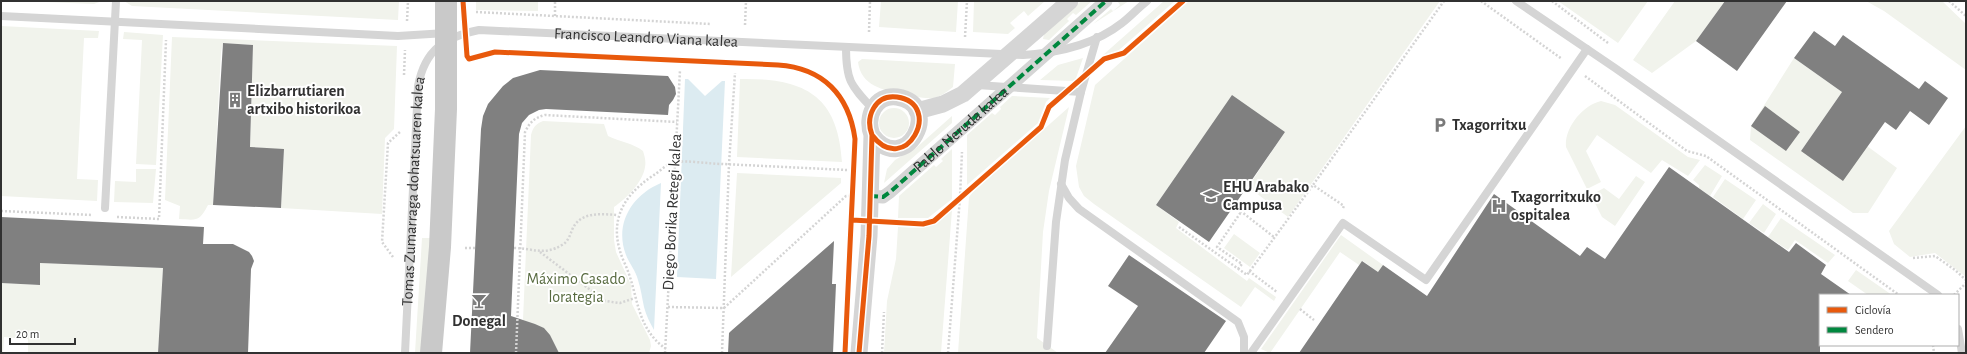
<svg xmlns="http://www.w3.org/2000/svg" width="1967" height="354" viewBox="0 0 1967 354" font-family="'Alegreya Sans',sans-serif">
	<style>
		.green { fill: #f1f3ec }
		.water { fill: #dcebf1 }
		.building { fill: #808080 }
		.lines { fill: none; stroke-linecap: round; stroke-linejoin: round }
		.path { stroke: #d4d4d4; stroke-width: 2.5; stroke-dasharray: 2 2; stroke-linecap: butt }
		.service { stroke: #d5d5d5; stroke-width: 8 }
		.pedestrian { stroke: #d5d5d5; stroke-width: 13 }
		.minor { stroke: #d5d5d5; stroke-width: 17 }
		.primary { stroke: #c9c9c9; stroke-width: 22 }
		.quiet { stroke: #00873e; stroke-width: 4; stroke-dasharray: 8 4; stroke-linecap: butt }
		.cycleway-casing { stroke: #fff; stroke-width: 8 }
		.cycleway { stroke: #e8590c; stroke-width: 5 }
		.labels { text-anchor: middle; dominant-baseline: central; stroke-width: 4; stroke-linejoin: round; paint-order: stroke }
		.street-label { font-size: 16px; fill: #313131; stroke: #fff }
		.poi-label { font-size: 16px; font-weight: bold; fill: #313131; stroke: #fff; text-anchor: start }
		.park-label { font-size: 16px; fill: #586b40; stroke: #fff }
	</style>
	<rect width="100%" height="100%" fill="#fff"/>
	<!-- green -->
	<path class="green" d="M21,1H102L94,4Z
		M124,1H399L398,20L132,6Z
		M476,1H538V11L476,10Z
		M881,1H958L956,32L879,27Z
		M974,1H1045L1028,16L1024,11L1010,23L1015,28L1008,34L973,32Z
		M1081,1H1092L1076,15L1073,13L1067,19L1069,21L1049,40L1043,39L1044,34Z
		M1120,1H1129L1093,24L1111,9L1113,11L1120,5L1118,2Z
		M1164,1H1175L1119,50L1103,55Z
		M1189,1H1440L1288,217L1248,187L1285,132L1232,96L1156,205L1179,222L1176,228L1247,281L1249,278L1276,297L1274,301L1255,287L1241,307L1094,204L1084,196L1079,187L1076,166L1095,85Z
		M1558,1H1648L1618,43Z
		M1675,1H1725L1696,41L1652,73L1633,60Z
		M1866,1H1942L1966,24V70L1884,11Z
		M1,26L99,31L98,38H84L77,179L98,180L97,201L1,196Z
		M124,32L163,35L156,165L136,164L142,40L123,39Z
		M172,37L397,46L394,129L385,138L382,214L281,208L284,150L250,147L253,45L223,43L221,52L213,205H208C199,222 197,220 179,219L180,206L165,200Z
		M1083,58L1075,81L1040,80L1058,65Z
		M1794,58L1842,92L1801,151L1867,146L1897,168L1868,213H1853L1750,140L1751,126Z
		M862,59L955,64L953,87C947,92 941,96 934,98C923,99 913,96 903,94C883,90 861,86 858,62Z
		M740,79C803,78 838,94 842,162L737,157Z
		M1012,96L1050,98L1046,102L1038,123L967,185V135L992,113L995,115L1001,109L1000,107Z
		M1601,101L1615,105L1688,157L1700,160L1688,176L1662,160L1651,173L1597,135L1586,151L1601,182L1587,189L1566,147C1564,128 1583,105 1601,101Z
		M1069,107L1049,191L1043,232L1037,338L1058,353H958L969,197L973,192Z
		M879 123a15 15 0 1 1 30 0a15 15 0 1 1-30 0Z
		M952,116V123L884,183L887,169L895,160L916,148Z
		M543,121L604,124L608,136C620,142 633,143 643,151C645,157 646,162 645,167C643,182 626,199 614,207V240L616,252L631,285L632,304L650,340L651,346L649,353H555L544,328L523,320L531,135C533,128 535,124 543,121Z
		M1966,126V277L1935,253L1910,257L1894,244L1889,231Z
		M952,149V199L928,218H898L899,196L934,165L936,167L943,161L941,159Z
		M1705,165L1722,176L1710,196L1699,188V185L1693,180Z
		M136,169H156L153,203L114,202L115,181L136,182Z
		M737,173L841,178V183L731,277Z
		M1636,176L1645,182L1615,226L1602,217L1591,195L1604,188L1619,199Z
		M1725,179L1756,200L1743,219L1713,197Z
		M1763,204L1776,214L1764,233L1749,223Z
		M952,210L941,353H884L887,301L896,259L898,227C928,228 929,230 952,210Z
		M1781,218L1835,255L1828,263L1795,240L1788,250L1768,237Z
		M1234,234L1260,253L1250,267L1224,248Z
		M1341,235L1383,265L1378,272L1363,261L1359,265L1340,252L1270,353L1261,349Z
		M422,238H431L421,353H415Z
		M40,263L163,268L158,353H28V339L4,337L3,353H1V283L39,285Z
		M1856,270L1892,295H1868L1848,281Z"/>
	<!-- water -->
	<path class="water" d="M685,79H688L705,96L722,81H725L716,279L677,277Z
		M661,183L654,330C650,323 646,315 644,307C642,298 641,289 638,280C636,271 629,263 626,255C614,224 632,195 661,183Z"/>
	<!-- building -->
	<path class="building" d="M1725,1H1787L1737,71L1696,41Z
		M1814,31L1835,46L1843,35L1919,89L1925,81L1948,98L1929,125L1910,111L1896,130L1885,122L1843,181L1801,151L1842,92L1794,58Z
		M223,43L253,45L250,147L284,149L281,208L213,205Z
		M540,70L668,76L675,87L676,94L673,100L669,105L668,115L546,109L539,110L529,115L522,123L519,134L511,316L535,324L544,328L550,335L559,353H470L481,129L483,116L488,104L503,86L513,78Z
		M1232,95L1285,132L1209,242L1156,205Z
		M1765,106L1800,132L1786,151L1751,126Z
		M1669,167L1789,252L1796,243L1826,265L1821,274L1851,295H1820V353H1299L1362,261L1378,272L1383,265L1427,296L1494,194L1580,256L1587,247L1605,259Z
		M1,217L204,227L203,244H233L249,252L252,256L254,261L251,269L248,353H158L163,268L40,263V285L1,283Z
		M834,241L832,284H836L833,353H728L729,333L731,331Z
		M1129,255L1226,321L1204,353H1105L1138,306L1108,286Z"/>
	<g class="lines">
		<!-- path -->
		<path class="path" d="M1481,1L1562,59
			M1552,1L1608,43
			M1949,1L1966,16
			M476,12L711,24
			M555,16V1
			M407,21L408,1
			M745,25L746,1
			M869,32L870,1
			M965,37L967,1
			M404,75L405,50
			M1585,76L1687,151L1706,156L1899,295
			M1234,206L1274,237
			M1343,208L1344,206L1313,185L1444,1
			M1,211L92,215
			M117,217L159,219L166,40
			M1179,227L1247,275L1313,185
			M465,248H475
			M514,248C532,248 544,256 562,245C568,242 570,235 572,230C580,211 601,214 618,215
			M540,252L605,301L620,303L635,298
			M393,257L382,242L388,143L401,131
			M1913,258L1935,256L1955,270L1966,280
			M1238,269L1242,264L1217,247L1241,212
			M1249,271L1277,292
			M1954,295L1966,283
			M668,307L724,308L846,196H851
			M1300,309L1314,320
			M1933,345L1934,353
			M666,349C635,327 639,295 625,264C607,225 620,197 654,175C660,171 669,162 675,162C686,160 710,164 723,164C764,166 806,168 847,170
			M516,353L525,132C530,122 534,118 545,115L677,122
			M665,353L680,70
			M722,353L729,164L735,73
			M882,353L884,312
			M948,353L960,197L962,152"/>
		<!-- service -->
		<g class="service">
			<path d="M1516,1L1615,68L1938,295"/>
			<path d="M1,16L398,36L446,33"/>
			<path d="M846,47C846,80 850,85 873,109"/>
			<path d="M977,85L1081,92L1065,160L1056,222L1047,346"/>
			<path d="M1081,92L1097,37"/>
			<path d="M1061,184L1069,198L1079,209L1238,322L1244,337V353"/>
			<path d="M105,208L116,1"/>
			<path d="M1958,329L1962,353"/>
			<path id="s1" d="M405,353L418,86C425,49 445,37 479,30L1023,55C1057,53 1094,45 1122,23C1130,17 1138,8 1147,1"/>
			<path d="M1251,353L1343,223L1426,280L1587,49"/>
		</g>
		<!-- pedestrian -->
		<path class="pedestrian" id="s2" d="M870,196L883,197L890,192L1106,1"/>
		<!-- minor -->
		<path class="minor" d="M917,111L943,104L963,94L1070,1
			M859,353L869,236L872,135C865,117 875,94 897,97C945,104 905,179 872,135"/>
		<!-- primary -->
		<path class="primary" d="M431,353L440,247L446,109V1"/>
		<!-- quiet -->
		<path class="quiet" d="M870,196L883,197L890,192L1106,1"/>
		<defs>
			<path id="cycleway" d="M463,1L467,56L469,59L495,52L778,65C823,68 849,95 855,139L845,353
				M852,220L923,224L934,221L1041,127L1049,107L1104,59L1124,53L1183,1
				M859,353L869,236L872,135C865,117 875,94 897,97C945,104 905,179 872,135"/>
		</defs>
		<!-- cycleway casing -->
		<use href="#cycleway" class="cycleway-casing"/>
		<!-- cycleway -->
		<use href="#cycleway" class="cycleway"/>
	</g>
	<!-- icons -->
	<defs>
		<symbol id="building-bare" viewBox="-9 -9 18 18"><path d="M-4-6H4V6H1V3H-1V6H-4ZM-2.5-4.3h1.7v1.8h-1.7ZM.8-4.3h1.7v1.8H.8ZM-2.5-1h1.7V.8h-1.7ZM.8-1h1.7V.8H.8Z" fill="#797979" stroke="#fff" stroke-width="2.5" paint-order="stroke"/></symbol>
		<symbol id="parking-bare" viewBox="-9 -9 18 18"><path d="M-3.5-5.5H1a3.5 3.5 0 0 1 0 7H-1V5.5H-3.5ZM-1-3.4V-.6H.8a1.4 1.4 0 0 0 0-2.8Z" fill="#797979" stroke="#fff" stroke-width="2.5" paint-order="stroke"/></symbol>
		<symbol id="university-bare" viewBox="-9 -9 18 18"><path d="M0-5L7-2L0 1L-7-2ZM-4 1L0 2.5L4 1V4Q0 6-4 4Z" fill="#797979" stroke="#fff" stroke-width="2.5" paint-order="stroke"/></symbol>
		<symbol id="hospital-bare" viewBox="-9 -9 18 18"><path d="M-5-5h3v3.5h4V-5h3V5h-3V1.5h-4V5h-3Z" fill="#797979" stroke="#fff" stroke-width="2.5" paint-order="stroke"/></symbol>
		<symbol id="bar-bare" viewBox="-9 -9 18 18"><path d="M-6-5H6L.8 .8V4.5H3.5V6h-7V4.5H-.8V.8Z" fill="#797979" stroke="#fff" stroke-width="2.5" paint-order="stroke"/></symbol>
	</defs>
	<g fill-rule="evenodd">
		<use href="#building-bare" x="224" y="89" width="22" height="22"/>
		<use href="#parking-bare" x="1429" y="114" width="22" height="22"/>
		<use href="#university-bare" x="1200" y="185" width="22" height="22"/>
		<use href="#hospital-bare" x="1488" y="195" width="22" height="22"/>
		<use href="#bar-bare" x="468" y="290" width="22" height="22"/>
	</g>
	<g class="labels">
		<!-- street labels -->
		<g class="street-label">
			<text stroke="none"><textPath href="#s1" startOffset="524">Francisco Leandro Viana kalea</textPath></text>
			<text stroke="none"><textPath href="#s2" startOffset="116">Pablo Neruda kalea</textPath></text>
			<text stroke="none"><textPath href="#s1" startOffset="162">Tomas Zumarraga dohatsuaren kalea</textPath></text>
			<text transform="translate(672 212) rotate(-87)">Diego Borika Retegi kalea</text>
		</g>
		<!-- poi labels -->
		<g class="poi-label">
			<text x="247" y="91">Elizbarrutiaren<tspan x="247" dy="18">artxibo historikoa</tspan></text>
			<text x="1452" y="125">Txagorritxu</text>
			<text x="1223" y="187">EHU Arabako<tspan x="1223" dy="18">Campusa</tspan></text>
			<text x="1511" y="197">Txagorritxuko<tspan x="1511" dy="18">ospitalea</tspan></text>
			<text x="479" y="321" text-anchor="middle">Donegal</text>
		</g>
		<!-- park labels -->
		<g class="park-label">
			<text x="576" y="279">Máximo Casado<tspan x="576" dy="18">lorategia</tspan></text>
		</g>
	</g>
	<!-- border -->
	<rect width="1967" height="354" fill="none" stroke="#313131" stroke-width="4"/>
	<!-- legend -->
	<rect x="1819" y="294" width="140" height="52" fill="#ffffff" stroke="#adadad"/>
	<rect x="1827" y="307" width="20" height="6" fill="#e8590c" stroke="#adadad"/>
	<text x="1855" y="314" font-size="12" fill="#313131">Ciclovía</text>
	<rect x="1827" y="327" width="20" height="6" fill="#00873e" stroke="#adadad"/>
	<text x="1855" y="334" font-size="12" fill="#313131">Sendero</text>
	<!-- scale -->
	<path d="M10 338v6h65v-6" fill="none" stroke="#313131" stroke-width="2"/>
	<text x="16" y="338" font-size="12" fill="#313131" stroke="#ffffff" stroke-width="3" paint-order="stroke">20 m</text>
</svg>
